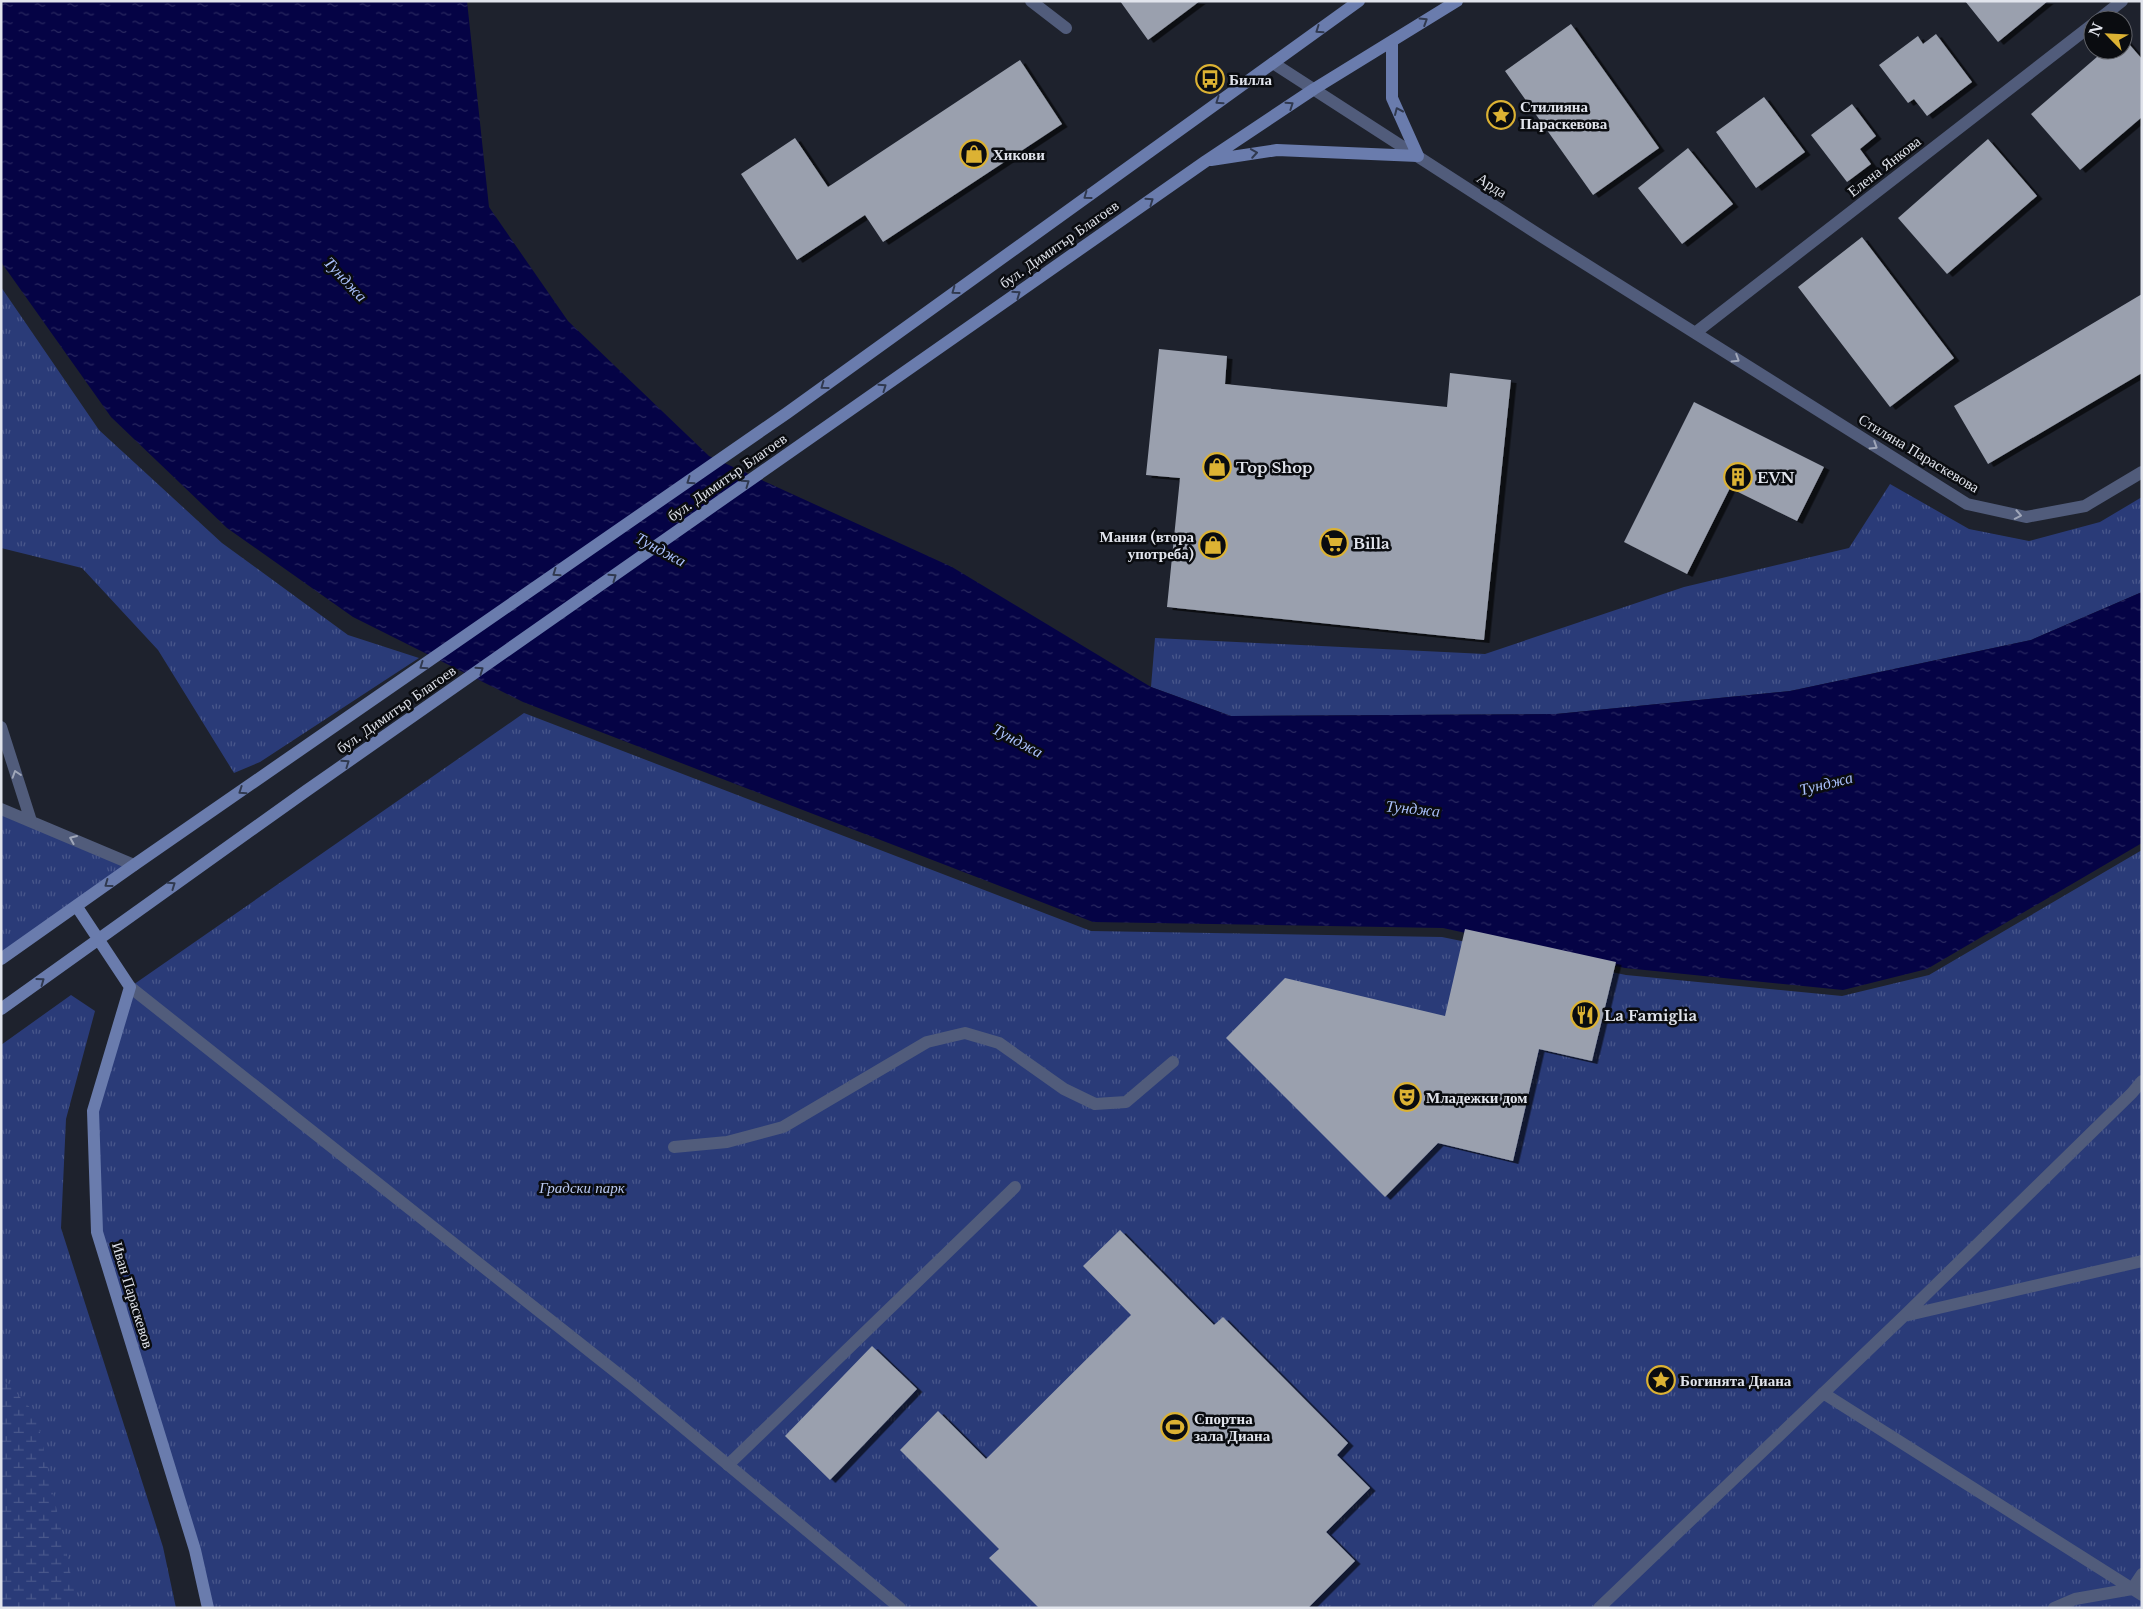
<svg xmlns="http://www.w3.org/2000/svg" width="2143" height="1609" viewBox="0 0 2143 1609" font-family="'Libre Baskerville',serif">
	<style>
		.grass { fill: url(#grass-tufts) }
		.wetland { fill: url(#wetland-marsh) }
		.water { fill: url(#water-ripples) }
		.building { fill: #9aa0ae; filter: url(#shadow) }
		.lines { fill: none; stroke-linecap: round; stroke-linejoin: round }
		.lane { stroke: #515c7b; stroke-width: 12 }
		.street { stroke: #515c7b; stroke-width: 12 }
		.secondary { stroke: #6a7cad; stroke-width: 12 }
		.oneway { stroke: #30394f }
		.oneway2 { stroke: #a0a7b9 }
		.labels { text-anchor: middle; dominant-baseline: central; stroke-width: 5; stroke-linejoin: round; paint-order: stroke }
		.poi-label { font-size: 15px; font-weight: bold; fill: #e1e4ec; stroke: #0a0c10; text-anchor: start }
		.street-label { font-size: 15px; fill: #e1e4ec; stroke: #0a0c10 }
		.park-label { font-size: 15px; font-style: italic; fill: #b9c8f0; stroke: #0a0c10 }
		.water-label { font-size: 16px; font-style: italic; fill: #aac0fb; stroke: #0a0c10 }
	</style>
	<defs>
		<pattern id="grass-tufts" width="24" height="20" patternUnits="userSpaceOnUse" patternTransform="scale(1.25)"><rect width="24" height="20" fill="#2a3b78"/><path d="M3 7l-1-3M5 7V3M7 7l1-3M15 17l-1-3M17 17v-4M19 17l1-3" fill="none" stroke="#49578b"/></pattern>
		<pattern id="wetland-marsh" width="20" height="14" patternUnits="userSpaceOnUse" patternTransform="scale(1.25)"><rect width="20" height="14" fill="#2a3b78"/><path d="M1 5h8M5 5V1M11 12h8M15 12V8" fill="none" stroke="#49578b"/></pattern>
		<pattern id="water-ripples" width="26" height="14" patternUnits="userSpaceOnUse" patternTransform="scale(1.25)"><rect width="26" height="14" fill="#050345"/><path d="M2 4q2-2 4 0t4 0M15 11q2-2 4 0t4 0" fill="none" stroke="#292860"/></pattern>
		<filter id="shadow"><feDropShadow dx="5.5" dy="3" stdDeviation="0" flood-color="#0009"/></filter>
	</defs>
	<rect width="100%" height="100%" fill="#1e222d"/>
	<!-- grass -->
	<path class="grass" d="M1,287L99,430L222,543L348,635L419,658L260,762L234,773L158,650L82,568L1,548Z
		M1890,484L1969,529L2029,541L2100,522L2142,497V592L2031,640L1790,691L1556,714L1231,716L1151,687L1155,638L1485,654L1684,587L1849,548Z
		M524,713L1091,931L1442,937L1626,975L1842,996L1929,975L2142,850V1608H208L97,1232L93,1111L130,987Z
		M1,809L134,865L1,959Z
		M71,995L95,1011L66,1119L61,1228L163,1547L176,1608H1V1045Z"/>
	<!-- wetland -->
	<path class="wetland" d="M1,1377L36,1414L78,1608H1Z"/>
	<!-- water -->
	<path class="water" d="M1,1H467L489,207L568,321L709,456L952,567L1151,687L1231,716L1556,714L1790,691L2031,640L2142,592V843L1927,969L1843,990L1625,968L1443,928L1093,922L523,702L353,617L227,528L111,417L1,262Z"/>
	<!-- building -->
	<path class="building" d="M1120,1H1200L1148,40Z
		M1965,1H2048L1998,42Z
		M1571,24L1659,148L1593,195L1505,71Z
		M1936,34L1972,82L1927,116L1914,99L1908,103L1879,65L1918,36L1923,44Z
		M2123,37L2142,59V117L2080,170L2031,114L2105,50H2123Z
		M1020,60L1062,124L883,242L865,215L797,260L741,174L795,138L828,187Z
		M1764,97L1805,152L1756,188L1716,132Z
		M1852,104L1876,136L1860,149L1871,164L1847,182L1811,135Z
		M1988,139L2037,196L1947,274L1898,218Z
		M1688,148L1733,204L1682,244L1638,188Z
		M1862,237L1954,358L1890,407L1798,287Z
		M2142,294V373L1988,464L1954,406Z
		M1159,349L1227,356L1225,384L1447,407L1450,373L1511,380L1484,640L1167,607L1180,478L1146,475Z
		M1694,402L1824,467L1797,521L1730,488L1687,574L1624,542Z
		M1465,929L1616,962L1592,1061L1539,1049L1513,1161L1438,1143L1385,1197L1226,1038L1285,978L1445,1016Z
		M1120,1230L1214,1325L1223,1317L1348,1443L1337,1455L1370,1488L1326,1532L1355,1561L1308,1608H1039L989,1558L999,1549L900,1450L938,1411L986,1459L1131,1315L1083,1266Z
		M872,1346L917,1389L830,1480L785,1436Z"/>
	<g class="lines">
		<!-- lane -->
		<path class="lane" d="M1,727L31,821
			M1,809L134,865
			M674,1147L727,1142L783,1127L927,1042L965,1033L999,1043L1064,1089L1095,1104L1126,1102L1173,1062
			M728,1465L1015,1187"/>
		<!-- street -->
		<path class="street" d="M1031,1L1066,28
			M2098,20L2122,1
			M1273,63L1544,238L1967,504L2026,517L2085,506L2142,472
			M1695,333L2093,24
			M130,987L631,1384L900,1608
			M1904,1316L2142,1261
			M1823,1393L2142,1595
			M1599,1608L1904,1316L2132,1093L2142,1081
			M2054,1608L2075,1599L2132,1589L2142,1574"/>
		<!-- secondary -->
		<path class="secondary" d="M1211,160L1277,150L1418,156L1392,98V41
			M77,907L130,987L93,1111L97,1232L195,1550L208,1608
			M1,959L134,865L787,413L1359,1
			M1,1009L306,791L1206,161L1314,89L1457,1"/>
	</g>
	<!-- one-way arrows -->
	<defs><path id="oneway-chevron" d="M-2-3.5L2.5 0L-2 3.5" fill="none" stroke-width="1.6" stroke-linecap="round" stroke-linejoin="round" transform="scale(1.25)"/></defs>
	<g class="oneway">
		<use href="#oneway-chevron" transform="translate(1424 21) rotate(-32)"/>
		<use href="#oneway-chevron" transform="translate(1319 30) rotate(145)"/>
		<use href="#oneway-chevron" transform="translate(1219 101) rotate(145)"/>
		<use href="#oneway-chevron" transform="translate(1290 105) rotate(-34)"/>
		<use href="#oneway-chevron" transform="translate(1398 111) rotate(-114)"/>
		<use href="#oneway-chevron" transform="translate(1254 153) rotate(-9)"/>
		<use href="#oneway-chevron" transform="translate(1087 196) rotate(144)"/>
		<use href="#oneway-chevron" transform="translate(1150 201) rotate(-35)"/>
		<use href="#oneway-chevron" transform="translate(955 291) rotate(144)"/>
		<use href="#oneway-chevron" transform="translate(1017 294) rotate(-35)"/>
		<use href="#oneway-chevron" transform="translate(824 386) rotate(144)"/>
		<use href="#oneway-chevron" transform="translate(883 387) rotate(-35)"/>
		<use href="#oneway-chevron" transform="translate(690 481) rotate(145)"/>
		<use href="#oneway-chevron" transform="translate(746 483) rotate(-35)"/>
		<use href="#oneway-chevron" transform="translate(556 573) rotate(145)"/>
		<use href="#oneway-chevron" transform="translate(613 577) rotate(-35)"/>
		<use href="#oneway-chevron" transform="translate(423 666) rotate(145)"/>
		<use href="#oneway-chevron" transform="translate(480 670) rotate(-35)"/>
		<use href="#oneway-chevron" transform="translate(346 763) rotate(-35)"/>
		<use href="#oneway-chevron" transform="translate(242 791) rotate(146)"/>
		<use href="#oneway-chevron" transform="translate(108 884) rotate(144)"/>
		<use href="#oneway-chevron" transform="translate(172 885) rotate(-35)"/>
		<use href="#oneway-chevron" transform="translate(41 981) rotate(-36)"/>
	</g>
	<g class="oneway2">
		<use href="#oneway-chevron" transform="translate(1736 359) rotate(32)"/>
		<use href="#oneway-chevron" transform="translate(1874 446) rotate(32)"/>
		<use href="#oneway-chevron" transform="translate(2018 515) rotate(11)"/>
		<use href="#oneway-chevron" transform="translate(16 774) rotate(-108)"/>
		<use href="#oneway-chevron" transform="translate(73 839) rotate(-157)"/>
	</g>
	<!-- icons -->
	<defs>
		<symbol id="bus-ring" viewBox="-11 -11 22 22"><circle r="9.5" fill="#0a0c10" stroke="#dcb233" stroke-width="1.5"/><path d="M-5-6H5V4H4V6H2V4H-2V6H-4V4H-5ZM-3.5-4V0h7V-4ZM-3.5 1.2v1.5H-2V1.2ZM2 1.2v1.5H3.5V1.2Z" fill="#dcb233"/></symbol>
		<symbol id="sight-ring" viewBox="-11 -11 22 22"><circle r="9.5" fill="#0a0c10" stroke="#dcb233" stroke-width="1.5"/><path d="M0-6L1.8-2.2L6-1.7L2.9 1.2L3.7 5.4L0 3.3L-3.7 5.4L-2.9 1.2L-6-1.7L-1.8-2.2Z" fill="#dcb233"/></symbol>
		<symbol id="shop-ring" viewBox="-11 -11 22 22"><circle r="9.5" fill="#0a0c10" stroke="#dcb233" stroke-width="1.5"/><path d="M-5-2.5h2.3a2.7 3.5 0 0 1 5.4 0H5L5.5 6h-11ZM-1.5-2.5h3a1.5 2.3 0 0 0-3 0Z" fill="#dcb233"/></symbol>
		<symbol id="building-ring" viewBox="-11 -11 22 22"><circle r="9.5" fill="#0a0c10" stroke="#dcb233" stroke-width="1.5"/><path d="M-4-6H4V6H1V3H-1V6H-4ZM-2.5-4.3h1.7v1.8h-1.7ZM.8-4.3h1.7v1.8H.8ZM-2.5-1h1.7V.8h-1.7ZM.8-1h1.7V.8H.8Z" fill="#dcb233"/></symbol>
		<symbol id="supermarket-ring" viewBox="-11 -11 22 22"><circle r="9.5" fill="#0a0c10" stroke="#dcb233" stroke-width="1.5"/><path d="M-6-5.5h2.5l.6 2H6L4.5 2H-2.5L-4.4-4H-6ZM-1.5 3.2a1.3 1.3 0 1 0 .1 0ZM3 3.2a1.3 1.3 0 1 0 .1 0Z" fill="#dcb233"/></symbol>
		<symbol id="restaurant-ring" viewBox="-11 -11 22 22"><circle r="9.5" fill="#0a0c10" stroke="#dcb233" stroke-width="1.5"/><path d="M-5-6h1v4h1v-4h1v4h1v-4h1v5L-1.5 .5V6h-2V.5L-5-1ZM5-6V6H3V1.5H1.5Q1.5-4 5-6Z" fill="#dcb233"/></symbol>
		<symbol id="theatre-ring" viewBox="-11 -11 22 22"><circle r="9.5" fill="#0a0c10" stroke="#dcb233" stroke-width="1.5"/><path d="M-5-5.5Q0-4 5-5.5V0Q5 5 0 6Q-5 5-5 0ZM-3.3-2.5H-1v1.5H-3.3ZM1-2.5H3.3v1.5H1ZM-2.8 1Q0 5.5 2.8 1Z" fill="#dcb233"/></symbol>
		<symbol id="stadium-ring" viewBox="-11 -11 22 22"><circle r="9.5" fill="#0a0c10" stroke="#dcb233" stroke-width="1.5"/><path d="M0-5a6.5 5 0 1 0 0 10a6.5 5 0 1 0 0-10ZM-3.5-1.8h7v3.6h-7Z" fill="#dcb233"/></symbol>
	</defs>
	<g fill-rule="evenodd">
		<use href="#bus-ring" x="1194" y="63" width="32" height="32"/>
		<use href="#sight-ring" x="1485" y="99" width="32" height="32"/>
		<use href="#shop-ring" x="958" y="138" width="32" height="32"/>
		<use href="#shop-ring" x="1201" y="451" width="32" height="32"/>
		<use href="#building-ring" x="1722" y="461" width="32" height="32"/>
		<use href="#supermarket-ring" x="1318" y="527" width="32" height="32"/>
		<use href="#shop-ring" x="1197" y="529" width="32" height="32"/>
		<use href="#restaurant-ring" x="1569" y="999" width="32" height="32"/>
		<use href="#theatre-ring" x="1391" y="1081" width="32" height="32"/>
		<use href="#sight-ring" x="1645" y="1364" width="32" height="32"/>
		<use href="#stadium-ring" x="1159" y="1411" width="32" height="32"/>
	</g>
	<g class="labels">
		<!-- poi labels -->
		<g class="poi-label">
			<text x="1229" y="79">Билла</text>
			<text x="1520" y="106">Стилияна<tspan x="1520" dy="17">Параскевова</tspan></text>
			<text x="993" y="154">Хикови</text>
			<text x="1236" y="467">Top Shop</text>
			<text x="1757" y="477">EVN</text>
			<text x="1194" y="536" text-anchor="end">Мания (втора<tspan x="1194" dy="17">употреба)</tspan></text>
			<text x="1353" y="543">Billa</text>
			<text x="1604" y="1015">La Famiglia</text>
			<text x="1426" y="1097">Младежки дом</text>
			<text x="1680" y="1380">Богинята Диана</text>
			<text x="1194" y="1418">Спортна<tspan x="1194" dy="17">зала Диана</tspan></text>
		</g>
		<!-- street labels -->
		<g class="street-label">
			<text transform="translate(1884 166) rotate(-38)">Елена Янкова</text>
			<text transform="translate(1492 185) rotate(33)">Арда</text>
			<text transform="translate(1059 244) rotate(-35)">бул. Димитър Благоев</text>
			<text transform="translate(1919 453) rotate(31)">Стиляна Параскевова</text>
			<text transform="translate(727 477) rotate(-35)">бул. Димитър Благоев</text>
			<text transform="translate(396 709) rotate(-35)">бул. Димитър Благоев</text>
			<text transform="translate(133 1295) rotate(73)">Иван Параскевов</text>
		</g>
		<!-- park labels -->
		<g class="park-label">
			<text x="582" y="1187">Градски парк</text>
		</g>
		<!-- water labels -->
		<g class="water-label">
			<text transform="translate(346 279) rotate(47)">Тунджа</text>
			<text transform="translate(661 549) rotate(28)">Тунджа</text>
			<text transform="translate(1018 740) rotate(28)">Тунджа</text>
			<text transform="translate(1826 783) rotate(-14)">Тунджа</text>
			<text transform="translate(1413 808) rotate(6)">Тунджа</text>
		</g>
	</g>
	<!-- border -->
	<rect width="2143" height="1609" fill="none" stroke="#e1e4ec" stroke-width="5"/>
	<!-- north arrow -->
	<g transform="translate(2108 35) rotate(294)"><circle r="24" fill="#0a0c10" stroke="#606268"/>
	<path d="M0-4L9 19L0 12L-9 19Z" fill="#dcb233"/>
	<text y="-8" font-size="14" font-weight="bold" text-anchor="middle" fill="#e1e4ec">N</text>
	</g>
</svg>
